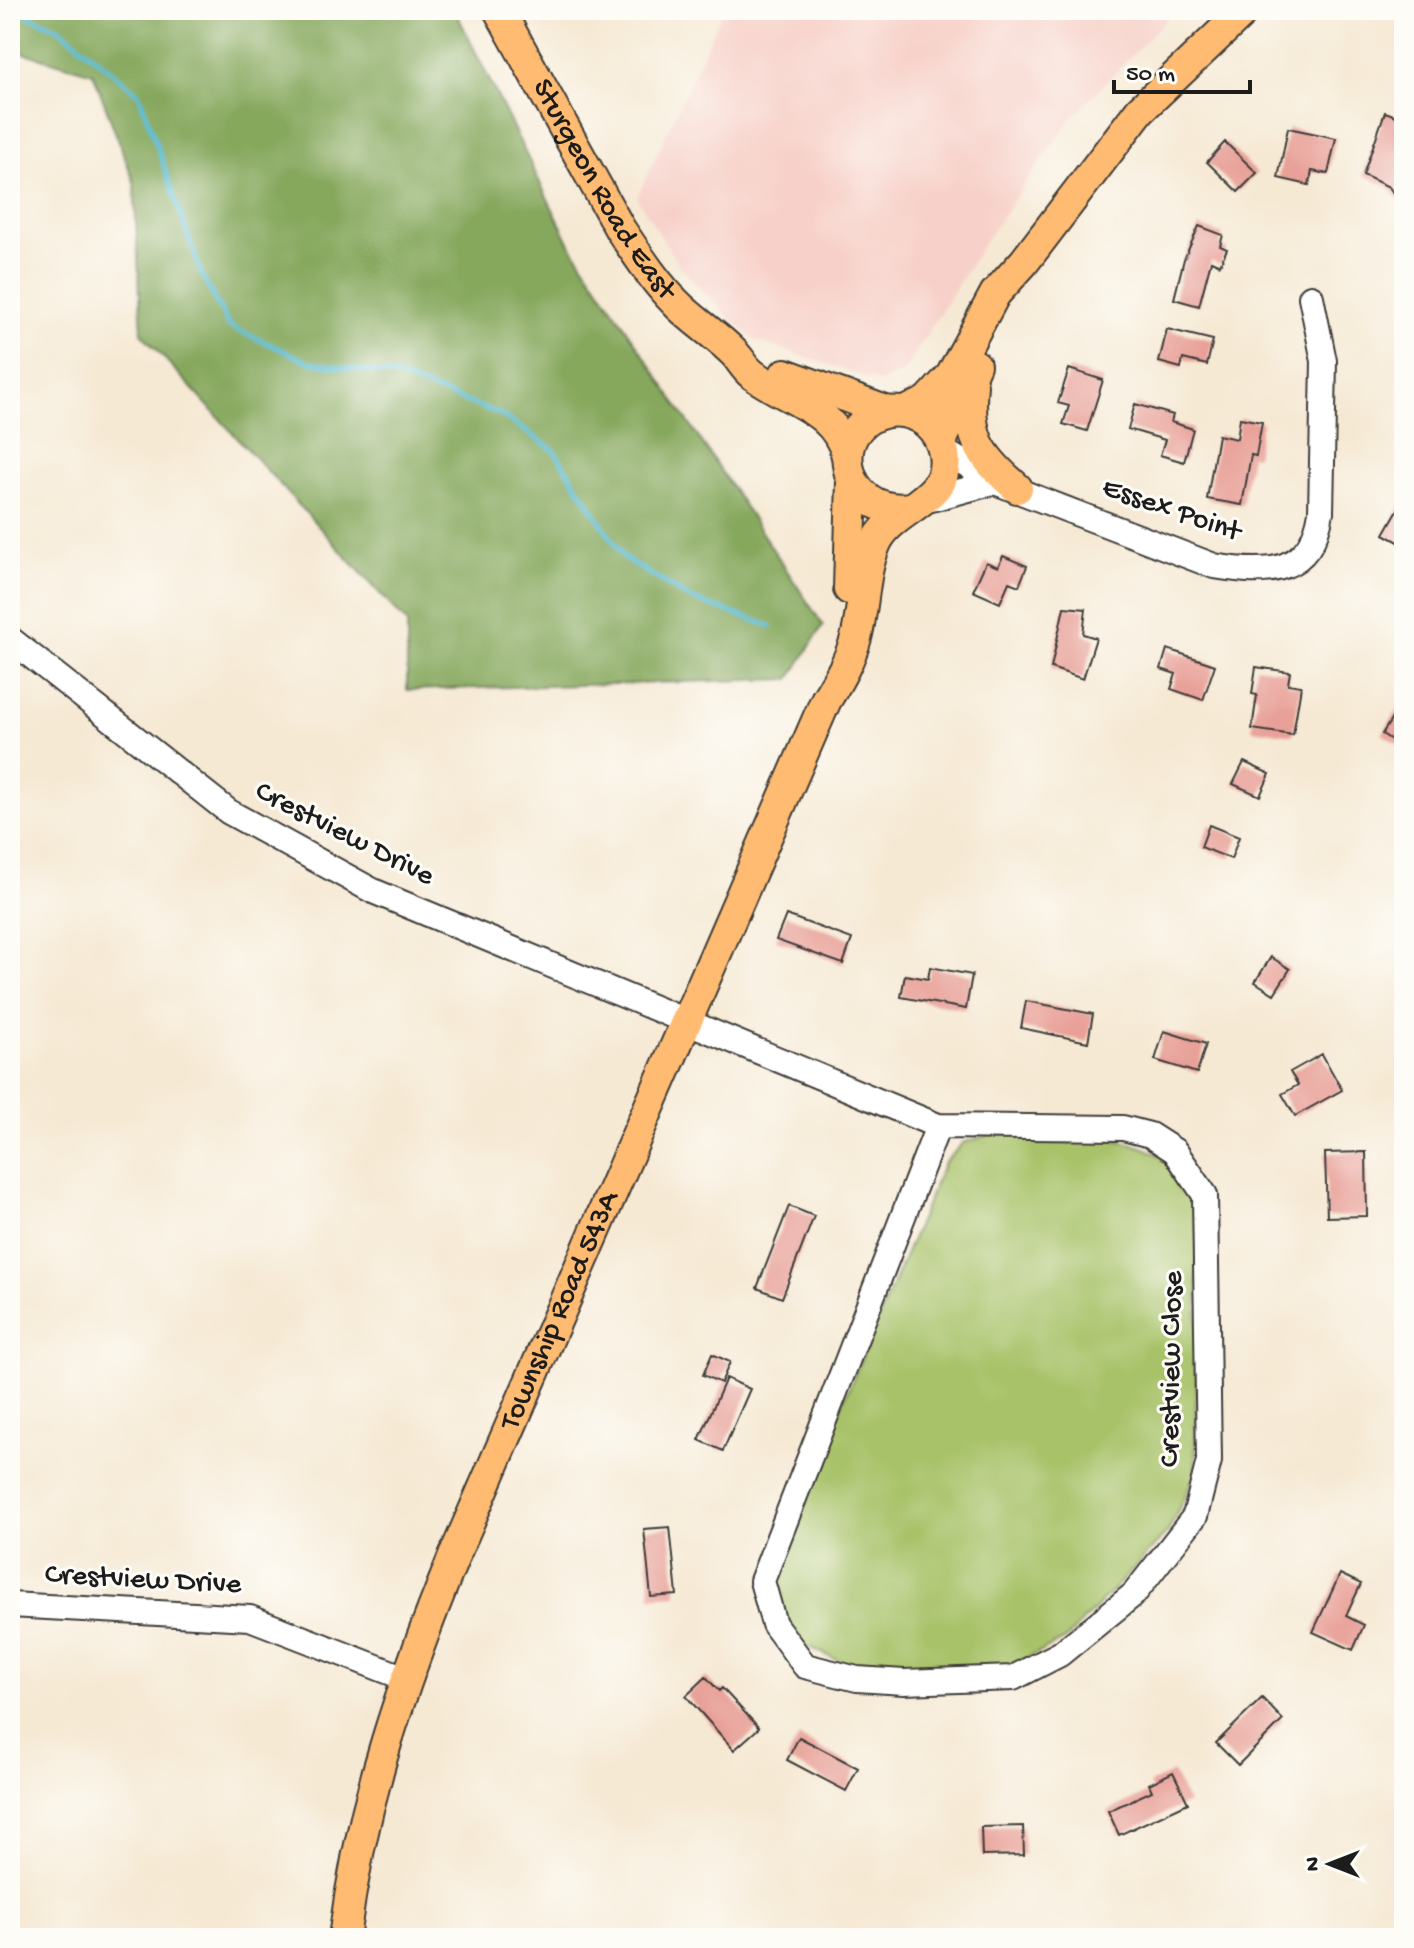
<svg xmlns="http://www.w3.org/2000/svg" width="1414" height="1948" viewBox="0 0 1414 1948" font-family="'Gochi Hand',sans-serif">
	<style>
		.built { fill: #f7d1c9 }
		.green { fill: #a8c269; stroke: #626f42; stroke-width: 2 }
		.forest { fill: #86a85d; stroke: #51623c; stroke-width: 2 }
		.lines { fill: none; stroke-linecap: round; stroke-linejoin: round }
		.stream { stroke: #54bbd2; stroke-width: 5 }
		.building { fill: #e8a098 }
		.minor-casing { stroke: #3d3b38; stroke-width: 28 }
		.major-casing { stroke: #3d3b38; stroke-width: 34 }
		.minor { stroke: #fff; stroke-width: 24 }
		.major { stroke: #ffbb71; stroke-width: 30 }
		.labels { text-anchor: middle; dominant-baseline: central; stroke-width: 6; stroke-linejoin: round; paint-order: stroke }
		.street-label { font-size: 30px; fill: #1c1c1c; stroke: #fdfcf7 }
	</style>
	<rect width="100%" height="100%" fill="#fdfcf7"/>
	<filter id="ink" filterUnits="userSpaceOnUse"><feTurbulence type="fractalNoise" baseFrequency=".0125" numOctaves="2"/><feDisplacementMap in="SourceGraphic" scale="16" xChannelSelector="R" yChannelSelector="G"/><feConvolveMatrix kernelMatrix="1 2 1 2 8 2 1 2 1" color-interpolation-filters="sRGB"/></filter>
	<filter id="wash" filterUnits="userSpaceOnUse"><feTurbulence type="fractalNoise" baseFrequency=".006" numOctaves="4" result="noise"/><feDisplacementMap in="SourceGraphic" scale="32" xChannelSelector="R" yChannelSelector="G"/><feGaussianBlur stdDeviation="1.8" result="paint"/><feColorMatrix in="noise" values="0 0 0 0 0 0 0 0 0 0 0 0 0 0 0 0 0 1.4 0 .05"/><feComposite in="paint" operator="in"/></filter>
	<g filter="url(#wash)">
		<rect width="100%" height="100%" fill="#f6e9d4"/>
		<!-- built -->
		<path class="built" d="M723,10H1175L1069,121L985,241L903,373L878,382L755,340L728,317L678,264L637,198Z"/>
		<!-- green -->
		<path class="green" d="M995,1133C1045,1135 1137,1128 1174,1167C1190,1185 1194,1215 1198,1237L1195,1475L1168,1532L1066,1639L1007,1668L952,1673L849,1665L795,1641L777,1615L774,1582L777,1559L944,1163L963,1143Z"/>
		<!-- forest -->
		<path class="forest" d="M10,10H455L570,244L823,625L790,679L407,690V623L142,334L134,182L93,73L10,49Z"/>
		<g class="lines">
			<!-- stream -->
			<path class="stream" d="M13,10L59,28L139,94L202,276L229,326L309,362L397,376L500,414L554,450L624,558L691,599L771,626"/>
		</g>
		<g id="blocks">
			<!-- building -->
			<path class="building" d="M1385,112L1404,119V209L1389,187L1363,175Z
				M1288,128L1336,138L1328,174L1312,171L1309,185L1278,178Z
				M1225,142L1257,173L1238,192L1207,162Z
				M1199,226L1223,235L1220,246L1227,249L1220,265L1211,261L1199,306L1174,299L1184,259Z
				M1167,329L1213,340L1207,365L1183,359L1181,368L1159,362Z
				M1069,369L1103,380L1087,431L1063,424L1069,406L1058,403Z
				M1135,404L1173,415L1171,422L1193,429L1184,462L1160,455L1165,440L1128,429Z
				M1240,418L1262,422L1256,456L1251,455L1242,505L1207,499L1218,435L1237,439Z
				M1404,499V545L1384,534Z
				M1003,556L1027,566L1019,586L1009,582L1000,603L973,591L986,562L998,567Z
				M1064,607L1086,609L1083,634L1096,638L1083,679L1051,668Z
				M1167,649L1215,665L1203,700L1171,689L1176,674L1161,669Z
				M1256,667L1290,672L1288,684L1301,686L1293,735L1252,729L1257,695L1252,694Z
				M1404,700V748L1382,734Z
				M1244,762L1270,774L1260,796L1233,784Z
				M1209,825L1239,837L1231,859L1201,847Z
				M786,915L852,939L843,964L776,940Z
				M1271,957L1290,969L1274,994L1255,982Z
				M930,967L972,975L966,1009L901,997L905,975L928,979Z
				M1026,1001L1093,1014L1088,1042L1021,1028Z
				M1164,1031L1206,1044L1197,1073L1155,1060Z
				M1322,1054L1342,1090L1295,1116L1282,1094L1298,1085L1290,1072Z
				M1366,1152L1367,1216L1327,1217L1325,1153Z
				M789,1206L814,1216L782,1298L757,1288Z
				M712,1354L730,1362L721,1383L703,1375Z
				M726,1378L750,1389L723,1451L699,1440Z
				M670,1527L677,1595L651,1597L644,1529Z
				M1340,1574L1361,1584L1346,1616L1364,1625L1353,1650L1313,1632Z
				M706,1677L719,1691L722,1688L759,1728L734,1750L686,1696Z
				M1262,1698L1283,1720L1238,1765L1216,1743Z
				M799,1737L858,1768L846,1791L787,1760Z
				M1173,1772L1188,1803L1119,1835L1108,1811L1152,1791L1149,1784Z
				M1023,1826L1024,1855L982,1856L981,1827Z"/>
		</g>
	</g>
	<g filter="url(#ink)">
		<use href="#blocks" fill-opacity="0" stroke="#3d3b38" stroke-width="2"/>
		<g class="lines">
			<defs>
				<path id="minor" d="M944,451L995,482L1214,566C1268,575 1311,575 1321,512L1324,361L1311,297
					M924,501L995,482
					M10,639L229,812L373,891L938,1126L1123,1128L1150,1135L1175,1151L1205,1195L1209,1461L1195,1516L1134,1594L1060,1654L1013,1678L904,1682L857,1679L805,1666L774,1624L762,1581L938,1126
					M10,1605L250,1618L405,1678"/>
				<g id="major">
					<path id="s1" d="M499,10L620,229C637,254 654,281 676,303C693,321 715,334 732,351C740,358 744,368 752,374C786,400 837,409 847,456"/>
					<path d="M785,374L888,412"/>
					<path d="M972,385C967,437 979,455 1017,488"/>
					<path d="M905,412L928,401L951,376L995,294L1024,262L1140,110L1245,10"/>
					<path d="M941,442L975,365"/>
					<path d="M849,589L852,480"/>
					<path id="s2" d="M344,1938C362,1798 402,1684 455,1554L826,700C839,679 851,658 857,634C864,604 863,574 875,545C890,507 952,502 944,454C942,441 936,431 927,423C916,414 901,410 887,412C824,425 840,517 910,508"/>
				</g>
			</defs>
			<!-- minor casing -->
			<use href="#minor" class="minor-casing"/>
			<!-- major casing -->
			<use href="#major" class="major-casing"/>
			<!-- minor -->
			<use href="#minor" class="minor"/>
			<!-- major -->
			<use href="#major" class="major"/>
		</g>
	</g>
	<g class="labels">
		<!-- street labels -->
		<g class="street-label">
			<text stroke="none"><textPath href="#s1" startOffset="208">Sturgeon Road East</textPath></text>
			<text transform="translate(1171 511) rotate(19)">Essex Point</text>
			<text transform="translate(344 835) rotate(27)">Crestview Drive</text>
			<text stroke="none"><textPath href="#s2" startOffset="666">Township Road 543A</textPath></text>
			<text transform="translate(1173 1369) rotate(-89)">Crestview Close</text>
			<text transform="translate(143 1581) rotate(3)">Crestview Drive</text>
		</g>
	</g>
	<!-- margin -->
	<rect width="1414" height="1948" fill="none" stroke="#fdfcf7" stroke-width="40"/>
	<!-- north arrow -->
	<g transform="translate(1330 1864) rotate(270)" stroke="#fdfcf7" stroke-width="6" paint-order="stroke">
	<path d="M0-6L14 30L0 20L-14 30Z" fill="#1c1c1c"/>
	<text y="-12" font-size="22" font-weight="bold" text-anchor="middle" fill="#1c1c1c">N</text>
	</g>
	<!-- scale -->
	<path d="M1114 80v12h136v-12" fill="none" stroke="#1c1c1c" stroke-width="4"/>
	<text x="1126" y="80" font-size="24" fill="#1c1c1c" stroke="#fdfcf7" stroke-width="6" paint-order="stroke">50 m</text>
</svg>
